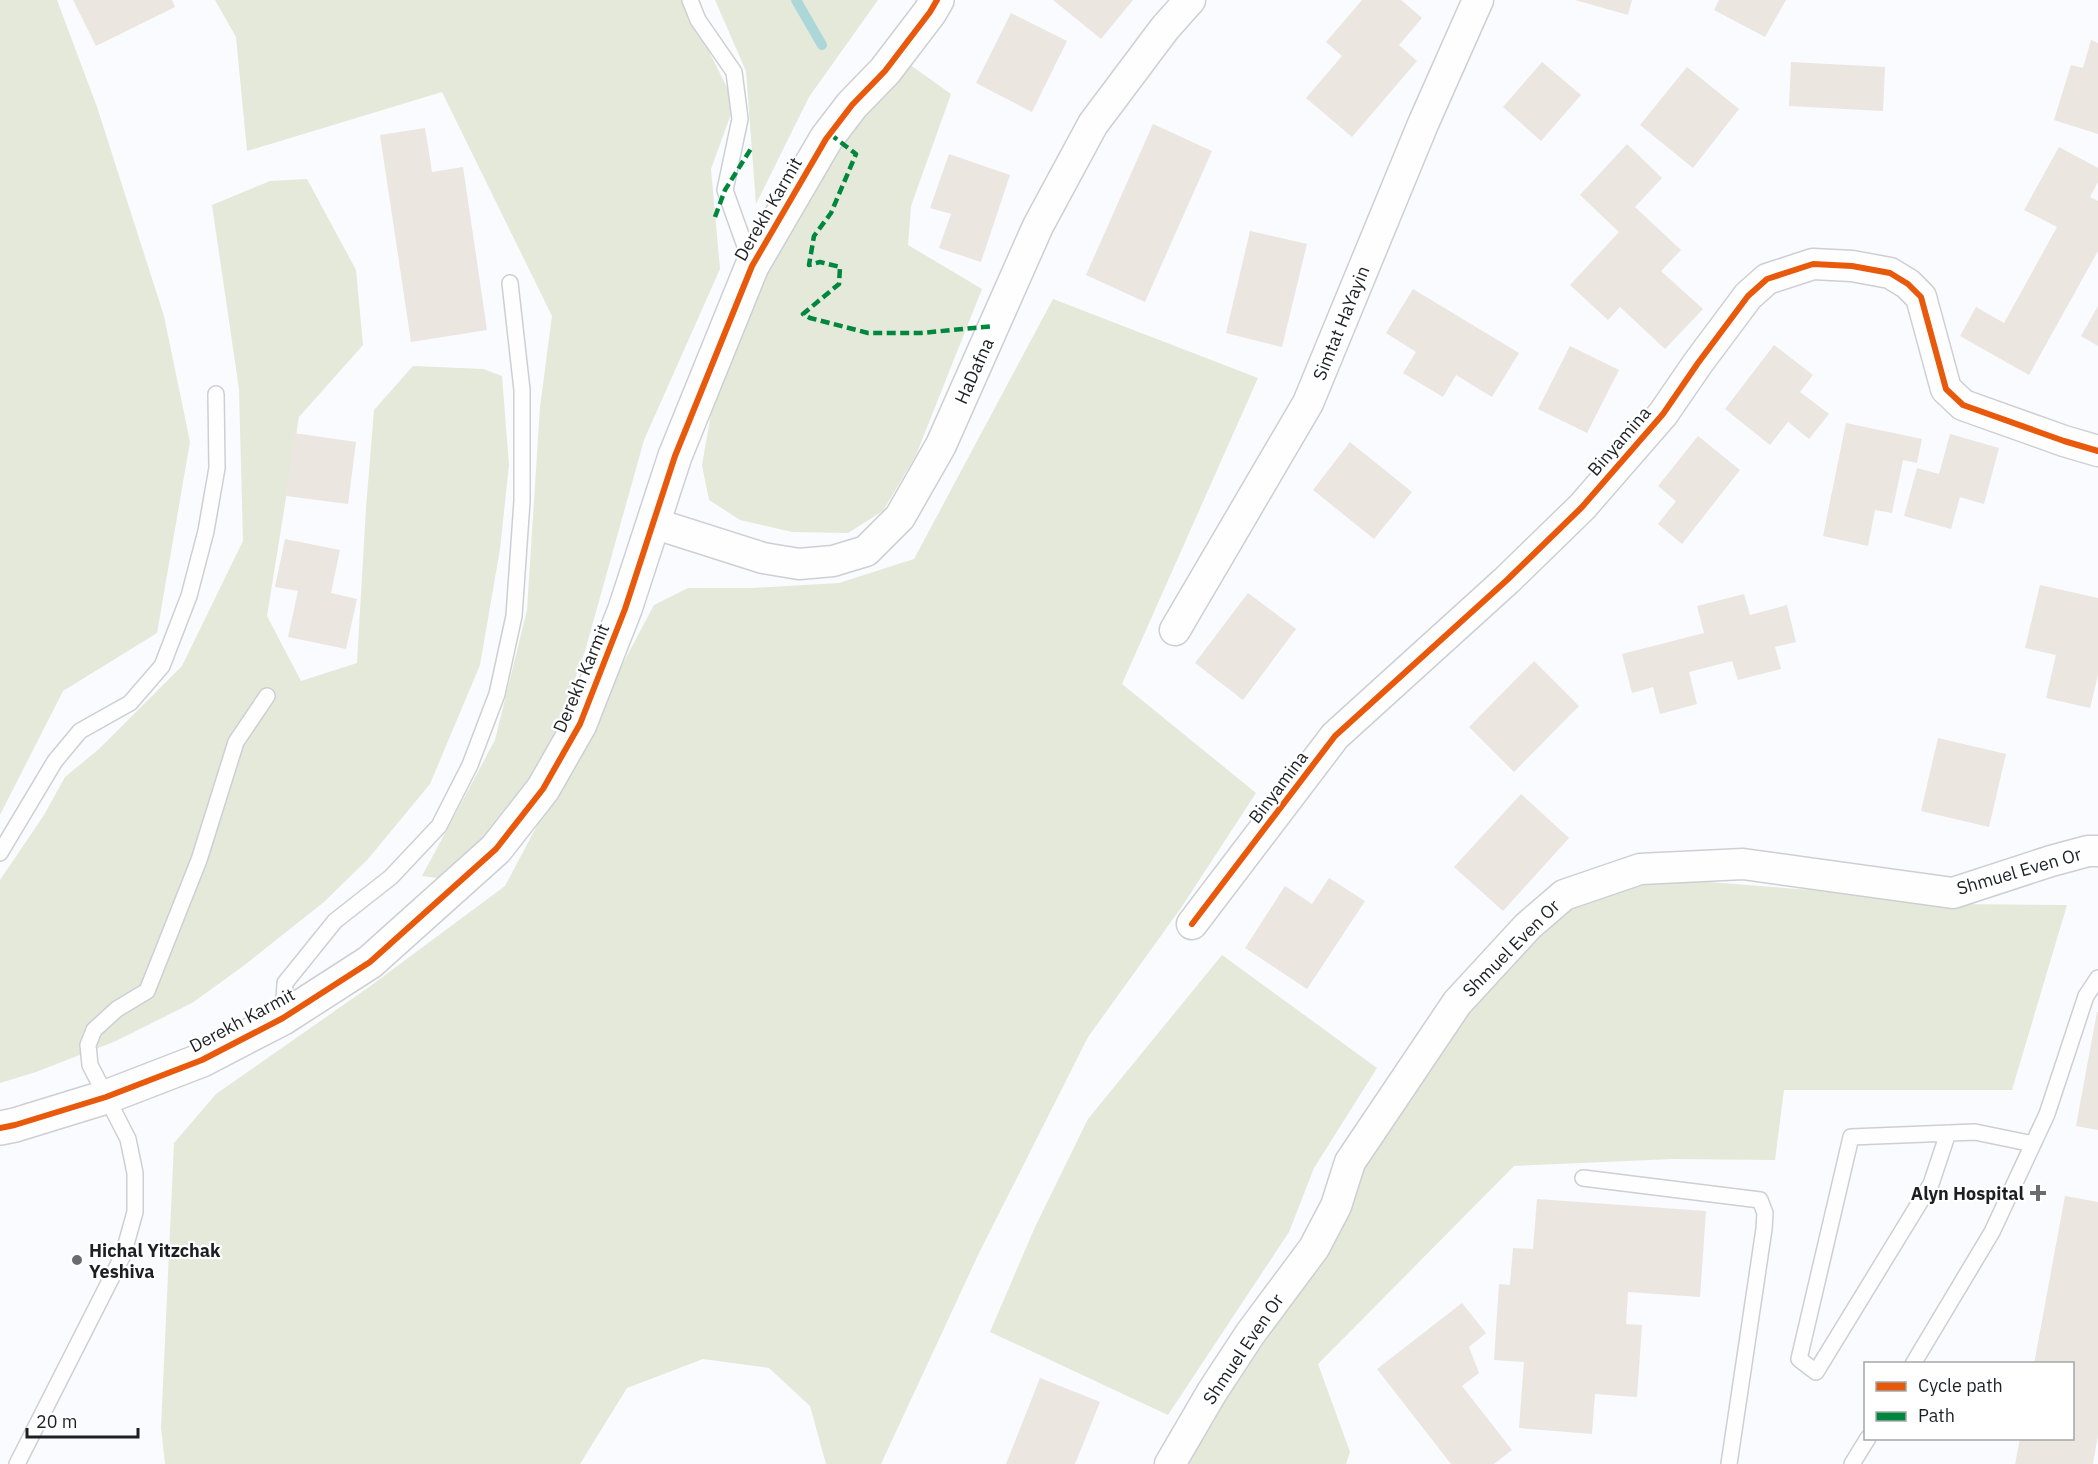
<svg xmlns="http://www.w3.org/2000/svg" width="2098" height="1464" viewBox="0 0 2098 1464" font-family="'IBM Plex Sans',sans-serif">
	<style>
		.green { fill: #e4e9da }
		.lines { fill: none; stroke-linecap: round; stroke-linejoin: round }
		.stream { stroke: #abd7d8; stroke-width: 10 }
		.building { fill: #ebe6e0 }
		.service-casing { stroke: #cdcfd3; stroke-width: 18 }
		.minor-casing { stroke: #cdcfd3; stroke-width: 33 }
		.tertiary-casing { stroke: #cdcfd3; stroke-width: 36 }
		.service { stroke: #fefeff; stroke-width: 15 }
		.minor { stroke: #fefeff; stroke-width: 30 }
		.tertiary { stroke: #fefeff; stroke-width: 33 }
		.quiet { stroke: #00873e; stroke-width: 4.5; stroke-dasharray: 9 4.5; stroke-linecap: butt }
		.cycleway-casing { stroke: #fff; stroke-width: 10 }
		.cycleway { stroke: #e8590c; stroke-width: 6 }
		.poi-dot { fill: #6a6d70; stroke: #fff; stroke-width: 2 }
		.labels { text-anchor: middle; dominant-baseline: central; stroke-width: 4.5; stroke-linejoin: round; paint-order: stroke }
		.street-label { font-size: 18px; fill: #1d2023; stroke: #fff }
		.poi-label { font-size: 18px; font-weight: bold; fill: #1d2023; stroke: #fff; text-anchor: end }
	</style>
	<rect width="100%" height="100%" fill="#f9fbfe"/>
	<!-- green -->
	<path class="green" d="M0,0H57L97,107L164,316L190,442L157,633L63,691L0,815Z
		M215,0H683L735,103L711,169L720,269L644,440L585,651L529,806L444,879L422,876L495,740L527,610L540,407L552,316L442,92L247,151L236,37Z
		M715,0H878L809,97L756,204L746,71Z
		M906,62L951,94L911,206L908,245L982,289L916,455L883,511L848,533L792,532L740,520L709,500L702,465L718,374L770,238Z
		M307,179L356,270L363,345L299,417L267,616L301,681L357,663L366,508L374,410L413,366L483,369L502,376L509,465L500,549L480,665L430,784L368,859L324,902L242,967L192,1003L116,1041L36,1072L0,1083V880L44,815L65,777L99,749L182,666L243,541L239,389L212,205L270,181Z
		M1053,299L1258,378L1122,684L1256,793L1181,908L1088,1037L979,1253L881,1464H826L810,1406L769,1368L703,1359L627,1388L580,1464H165L161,1428L174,1143L216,1094L369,987L505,886L654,605L688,588H753L839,583L914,559Z
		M1669,879L1812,890L1955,904L2067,905L2012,1090H1784L1775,1160L1672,1159L1514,1166L1318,1364L1350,1452L1346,1464H1181L1416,1078L1507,966L1544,928L1579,903L1627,888Z
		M1222,955L1377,1068L1314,1168L1289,1232L1168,1415L990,1332L1035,1227L1088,1119Z"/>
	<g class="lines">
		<!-- stream -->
		<path class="stream" d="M796,0L822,45"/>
	</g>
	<!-- building -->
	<path class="building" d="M73,0H172L175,7L96,46Z
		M1053,0H1133L1101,39Z
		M1362,0H1401L1422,18L1399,45L1417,61L1352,137L1306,98L1342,56L1326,42Z
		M1575,0H1632L1628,15Z
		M1719,0H1786L1765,37L1714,10Z
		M1011,13L1067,41L1032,112L976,83Z
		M2091,40L2098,43V134L2054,120L2071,65L2083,68Z
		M1542,62L1581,95L1541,141L1503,107Z
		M1791,62L1885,67L1883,111L1789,106Z
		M1687,67L1739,109L1693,168L1640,125Z
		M1153,124L1212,151L1145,302L1086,275Z
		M425,128L432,172L463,167L487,330L411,342L380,135Z
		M1627,144L1662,178L1635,207L1681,250L1661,271L1703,309L1665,349L1620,307L1608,320L1570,285L1619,232L1580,195Z
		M2059,147L2098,168V182L2090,197L2098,201V251L2029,375L1960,336L1976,307L2004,323L2057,227L2024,210Z
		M949,154L1010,175L981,262L939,248L951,214L930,208Z
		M1250,231L1307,244L1282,347L1226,333Z
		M1413,289L1519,353L1492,397L1456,375L1443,397L1403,373L1416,352L1386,333Z
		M2098,306V346L2081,336Z
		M1774,345L1813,375L1800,392L1829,414L1809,439L1788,422L1770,445L1725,409Z
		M1570,346L1619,370L1587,433L1538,409Z
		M1846,423L1922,439L1917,463L1903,460L1892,513L1875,510L1868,546L1823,536Z
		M294,433L356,442L348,504L286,496Z
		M1950,434L1999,448L1984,504L1960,497L1951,529L1904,516L1917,468L1939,474Z
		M1698,436L1740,470L1682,544L1658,524L1676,501L1658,486Z
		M1350,442L1412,492L1374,539L1313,490Z
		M285,539L340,550L331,593L357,599L346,649L288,637L298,591L275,587Z
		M2040,585L2098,598V675L2090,708L2046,698L2056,655L2025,648Z
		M1248,593L1296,629L1243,700L1195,663Z
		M1744,594L1750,615L1787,605L1796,642L1775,647L1781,669L1738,680L1732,661L1689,672L1697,704L1660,714L1653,687L1632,693L1622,654L1704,633L1697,606Z
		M1534,661L1579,706L1514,772L1469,727Z
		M1938,738L2006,754L1989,827L1921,811Z
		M1521,794L1569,838L1503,911L1454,867Z
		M1329,878L1365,901L1307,989L1245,948L1285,886L1312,904Z
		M2097,1012H2098V1130L2076,1126Z
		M2065,1196L2098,1202V1435L2093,1464H2015L2020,1438H2072V1364H2034Z
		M1537,1199L1706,1211L1700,1297L1628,1292L1626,1324L1642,1325L1637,1397L1595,1394L1592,1434L1519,1428L1524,1362L1494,1360L1499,1284L1510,1285L1513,1248L1533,1249Z
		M1462,1303L1486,1333L1469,1347L1479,1373L1462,1386L1512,1450L1494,1464H1451L1377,1369Z
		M1040,1378L1100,1402L1075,1464H1006Z"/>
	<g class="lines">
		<defs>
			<path id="service" d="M690,0L698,20L734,72L740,119L725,190L751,263
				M0,853L55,761L80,731L130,703L162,666L189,596L206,531L217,468L216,394
				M283,1017L285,983L335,921L391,877L439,826L470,765L497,694L514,616L522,501V390L510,283
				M1948,1133L1931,1184L1816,1372L1799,1359L1851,1137L1975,1132L2033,1144
				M1583,1178L1760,1200L1765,1213L1764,1229L1729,1464
				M1913,1364L1992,1232L2047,1114L2086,996L2098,978
				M17,1464L123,1255L135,1212V1173L128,1139L90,1065L88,1045L94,1030L117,1009L147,991L199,860L236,742L267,696
				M1852,1464L1868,1438"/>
			<path id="minor" d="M653,523L763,558L799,564L833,561L866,551L900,517L941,445L1038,226L1093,124L1165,28L1190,0
				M1175,630L1308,403L1423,124L1478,0
				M1192,924L1335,736L1507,580L1582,507L1663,414L1698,363L1748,296L1767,279L1813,264L1852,266L1890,273L1908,284L1921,297L1946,389L1963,405L2064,441L2098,451
				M1170,1464L1212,1392L1250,1334L1314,1248L1336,1206L1350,1162L1457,1003L1528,926L1564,895L1640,869L1743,864L1953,893L2051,861L2088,851H2098"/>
			<path id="tertiary" d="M0,1128L15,1125L106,1097L202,1060L283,1018L370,962L496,849L543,789L580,724L625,609L675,456L752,266L826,139L852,105L885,71L930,12L937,0"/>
		</defs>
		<!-- service casing -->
		<use href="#service" class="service-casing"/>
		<!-- minor casing -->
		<use href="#minor" class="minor-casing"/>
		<!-- tertiary casing -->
		<use href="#tertiary" class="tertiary-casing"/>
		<!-- service -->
		<use href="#service" class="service"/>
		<!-- minor -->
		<use href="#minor" class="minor"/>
		<!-- tertiary -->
		<use href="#tertiary" class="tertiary"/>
		<!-- quiet -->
		<path class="quiet" d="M830,134L856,154L831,213L814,236L809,265L820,262L840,267L839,284L803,314L810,318L868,333H921L994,326
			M715,217L725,190L752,147"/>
		<defs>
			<path id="cycleway" d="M1192,924L1335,736L1507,580L1582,507L1663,414L1698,363L1748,296L1767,279L1813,264L1852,266L1890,273L1908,284L1921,297L1946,389L1963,405L2064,441L2098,451
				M0,1128L15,1125L106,1097L202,1060L283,1018L370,962L496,849L543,789L580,724L625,609L675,456L752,266L826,139L852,105L885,71L930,12L937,0"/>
		</defs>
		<!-- cycleway casing -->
		<use href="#cycleway" class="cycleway-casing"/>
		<!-- cycleway -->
		<use href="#cycleway" class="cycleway"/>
	</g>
	<!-- markers -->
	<g class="poi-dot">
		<path d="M2035 1184h6v6h6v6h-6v6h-6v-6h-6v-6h6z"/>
		<circle cx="77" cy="1260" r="6"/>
	</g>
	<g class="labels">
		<!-- street labels -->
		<g class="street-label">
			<text transform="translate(768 209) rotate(-60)">Derekh Karmit</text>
			<text transform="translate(1341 323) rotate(-68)">Simtat HaYayin</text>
			<text transform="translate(974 371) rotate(-66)">HaDafna</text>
			<text transform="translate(1619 441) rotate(-49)">Binyamina</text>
			<text transform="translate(581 678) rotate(-67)">Derekh Karmit</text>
			<text transform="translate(1278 787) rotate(-53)">Binyamina</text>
			<text transform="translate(2019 871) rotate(-16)">Shmuel Even Or</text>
			<text transform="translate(1511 948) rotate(-45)">Shmuel Even Or</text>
			<text transform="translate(242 1020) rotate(-28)">Derekh Karmit</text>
			<text transform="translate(1243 1349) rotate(-56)">Shmuel Even Or</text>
		</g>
		<!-- poi labels -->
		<g class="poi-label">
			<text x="2024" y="1193">Alyn Hospital</text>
			<text x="89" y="1250" text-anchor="start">Hichal Yitzchak<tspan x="89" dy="21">Yeshiva</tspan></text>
		</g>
	</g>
	<!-- legend -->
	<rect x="1864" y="1362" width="210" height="78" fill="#ffffff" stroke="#a5a6a7" stroke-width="1.5"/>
	<rect x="1876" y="1382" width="30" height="9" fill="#e8590c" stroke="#a5a6a7" stroke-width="1.5"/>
	<text x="1918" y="1392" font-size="18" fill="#1d2023">Cycle path</text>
	<rect x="1876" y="1412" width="30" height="9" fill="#00873e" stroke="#a5a6a7" stroke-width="1.5"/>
	<text x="1918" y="1422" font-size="18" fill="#1d2023">Path</text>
	<!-- scale -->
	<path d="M27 1428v9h111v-9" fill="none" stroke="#1d2023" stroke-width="3"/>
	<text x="36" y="1428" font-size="18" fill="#1d2023" stroke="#ffffff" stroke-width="4.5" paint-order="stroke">20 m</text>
</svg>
